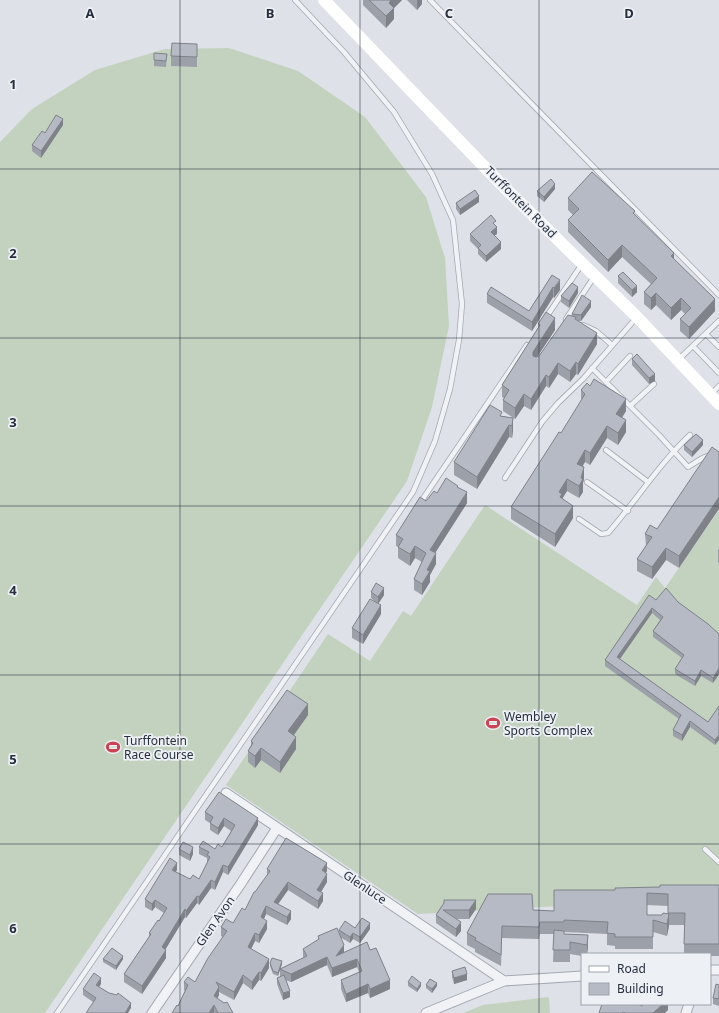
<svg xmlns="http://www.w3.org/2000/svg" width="719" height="1013" viewBox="0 0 719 1013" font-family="'Noto Sans',sans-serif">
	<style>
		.garden { fill: #c3d1bf }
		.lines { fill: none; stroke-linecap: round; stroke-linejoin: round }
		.lane-casing { stroke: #a3a8b1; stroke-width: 6 }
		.street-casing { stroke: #a3a8b1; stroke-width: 11 }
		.lane { stroke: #f0f2f6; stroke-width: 4.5 }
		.street { stroke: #f0f2f6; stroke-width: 9 }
		.secondary { stroke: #fff; stroke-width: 12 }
		.wall { fill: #9ca0a9; fill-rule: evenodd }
		.shaded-wall { fill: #7f8289 }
		.building { fill: #b5bac4; stroke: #7f8289 }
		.grid { fill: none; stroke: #272f3e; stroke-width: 1; stroke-opacity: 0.55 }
		.labels { text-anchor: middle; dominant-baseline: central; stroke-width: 3.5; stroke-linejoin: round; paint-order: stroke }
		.street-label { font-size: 12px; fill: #272f3e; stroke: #edf0f5 }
		.poi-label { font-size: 12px; fill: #272f3e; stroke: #edf0f5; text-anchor: start }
		.grid-label { font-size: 13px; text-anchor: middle; font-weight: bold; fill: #272f3e; stroke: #edf0f5; stroke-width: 3.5; stroke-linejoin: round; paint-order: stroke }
	</style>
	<rect width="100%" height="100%" fill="#dee1e7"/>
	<!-- garden -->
	<path class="garden" d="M229,48L298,71L365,117L426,197L445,258L449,326L432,407L407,481L45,1013H0V142L32,109L95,70L165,49Z
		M485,505L637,605L656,577L665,588L719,510V897L418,914L226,785L328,634L370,661L403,611L411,616Z
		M549,997L550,1013H463L483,1005Z"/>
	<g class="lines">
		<defs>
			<path id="lane" d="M430,0L719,295
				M545,319L582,264
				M566,319L594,277
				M583,325L596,331L612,345
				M706,334L719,347
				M693,346L719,373
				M678,360L719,321
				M592,368L659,435L688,467C697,462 708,452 719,456
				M606,382L630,356
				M711,394L719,386
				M630,406L654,384
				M606,450L648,482
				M505,478L542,422L558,403L583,379L637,317
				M587,482L628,511
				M420,503L527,345
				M579,519L601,534L608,533C636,501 659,464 690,435
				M705,849L719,862
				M57,1013L413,492L435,441L450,389L459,340L462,304L453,220L432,174L394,112L344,52L295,0"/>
			<path id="street" d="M226,793L504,981
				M710,970H719
				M152,1013L240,885L277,828
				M426,1013L504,981L582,976
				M686,1013L689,1004"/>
		</defs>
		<!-- lane casing -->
		<use href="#lane" class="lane-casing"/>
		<!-- street casing -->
		<use href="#street" class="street-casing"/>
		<!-- lane -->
		<use href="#lane" class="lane"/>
		<!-- street -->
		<use href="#street" class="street"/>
		<!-- secondary -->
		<path class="secondary" d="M324,0L499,182L637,317L719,404"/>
	</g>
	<!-- wall -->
	<path class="wall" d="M363,0H402L394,8V19L386,28L363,5Z
		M407,0H422V4L417,10Z
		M197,53V67L171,66V56Z
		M167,54L166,67L154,66V60Z
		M63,125L41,158L32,151V145L45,133Z
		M555,189L544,202L537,196V191Z
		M568,198L635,215L674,260L715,311L689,339L680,331V319L685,314L681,310L671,320L656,305L651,310L644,304V292L651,284L622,257L608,272L568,232V220L573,215L568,210Z
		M479,202L460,215L456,209V203Z
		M496,226L497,234L494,235L501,249L486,262L478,254V249L470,241V234Z
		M552,275L560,290L554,298L553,297L532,331L487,303V294L529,311Z
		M618,276L637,292L632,297L618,283Z
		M578,293L569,308L561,302V296Z
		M591,307L581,321H578L597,344L578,375L576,374L570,382L558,374L549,388L546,386L531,410L524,406L515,419L503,411V400L504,398L502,397V385L538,328V324L555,330L537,357L539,356L572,316V314Z
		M632,359L655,381L649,384L632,365Z
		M590,386L626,411L622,418L626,432L618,445L607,438L590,465L585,462L582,466L584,479L583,483V492L579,498L567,491L562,499L573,518L555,547L511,519V507L561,433L581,401V390Z
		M502,416L513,418V431L512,438L509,437L477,489L454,475V462Z
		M684,445H703L692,457L684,450Z
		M719,452L679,568L666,560L652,579L637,571V559L646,546L645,534L657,529Z
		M458,488L467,503L435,553L436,564L430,575V582L422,595L414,590V579L422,562L415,558L410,566L398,558V547L396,546V535L426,501L437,493Z
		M719,549V563L718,562V550Z
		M371,592L384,595L378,604L371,598Z
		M656,600L678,602L719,634V674L713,683L701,676L695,686L675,674V669L682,658L653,637V631L660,620L652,613L620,659L708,722L719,706L715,745L690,727L682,741L673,736V730L679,719L605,666V660Z
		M381,614L363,644L352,638V628Z
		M308,715L294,735L296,749L280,773L261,760L255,768L248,762V751L251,745V741Z
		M205,812L258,825L228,875L223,872L215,890L211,888L199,905L197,903L186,918L185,917L165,950L166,958L142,994L124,982V974L149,937V933L159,921L164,913L155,907L152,911L145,907V899L177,870L175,872L190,879H199L207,863V858L199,854V847L215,849L222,847L231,831L224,826L218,835L210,830V823L205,820Z
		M179,849L193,854L190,861L179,855Z
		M267,869L327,871L326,873L327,882L321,892L323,901L318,909L288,890L278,904L291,919L287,925L266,914L264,919L267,929L259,943L255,941L251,949L269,968L261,981L259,980L252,990L243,983L234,1000L219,992V995L217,999L233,1013H172L178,1006L185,991L184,990V982H195L223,937L221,936V927L233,923L245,910L267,876Z
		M719,885V956H710V954H684V925H669L667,936L653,932V949H615V946L607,945V934L564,932V934L588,935V947L587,954H582V956L570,954V962H553L554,934H540L539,939L502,938L501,966L475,952V949L467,945V933L533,910L554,911L615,890ZM647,905L668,906V914L662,915H647Z
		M444,903L476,909L469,919H456L461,931L456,937L436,923V915Z
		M355,928L370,929L360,943L353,939L350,943L340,937L344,952L370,950L390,989L370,998L368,993L346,1002L341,989V980L359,972L357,967L332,977L327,965L291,982L285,980L290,997L283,1000L277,984V978L280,977V969L278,976L273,974L270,966V963L282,964L280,969L303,958V949L318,940V936L339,934V930Z
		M103,959H123L116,970L103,962Z
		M452,971L467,980L454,984L452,977Z
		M408,982L421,986L417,992L408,986Z
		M101,984L99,987L131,1008L93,1002L83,995V989Z
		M426,985L437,986L432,993L426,988Z
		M719,985V1006L713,1004V998Z"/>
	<!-- shaded-wall -->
	<path class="shaded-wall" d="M391,0H402L394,8V19L386,28V16L389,3Z
		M417,0H422V4L417,10Z
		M63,119V125L41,158V151Z
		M555,184V189L544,202V197Z
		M479,196V202L460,215V209Z
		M497,227V234L491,238V232Z
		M501,242V249L486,262V256Z
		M622,245V257L608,272V260Z
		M674,253V265L671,256Z
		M560,280V290L554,298V288Z
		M637,286V292L632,297V290Z
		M553,287V297L532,331V322Z
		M578,287V293L569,308V301Z
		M656,293V305L651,310V298Z
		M681,298V310L671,320V308Z
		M715,299V311L689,339V327Z
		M591,301V307L581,321V315Z
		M555,318V330L533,363V352Z
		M597,333V344L578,375V364Z
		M576,362V374L570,382V371Z
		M558,363V374L549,388V377Z
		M655,374V381L649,384V378Z
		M546,375V386L531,410V399Z
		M524,394V406L515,419V408Z
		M626,399V411L616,426V414Z
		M513,418V431L512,438V426Z
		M626,420V432L618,445V433Z
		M509,425V437L477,489V477Z
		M607,426V438L590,465V453Z
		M703,440V445L692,457V452Z
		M585,450V462L577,476V464Z
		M584,467V479L583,483V492L579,498V486L581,478Z
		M567,479V491L562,499V506L559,492Z
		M467,492V503L430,561V550Z
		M719,497V509L679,568V556Z
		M573,506V518L555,547V534Z
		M415,546V558L410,566V554Z
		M666,548V560L652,579V567Z
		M436,553V564L430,575V582L422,595V584L427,570Z
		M384,588V595L378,604V597Z
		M381,605V614L363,644V635Z
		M652,608V613L617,663V657Z
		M719,668V674L713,683V678Z
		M701,670V676L695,686V681Z
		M308,704V715L288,743V731Z
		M690,721V727L682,741V735Z
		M719,735V740L715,745V740Z
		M296,737V749L280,773V762Z
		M261,748V760L255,768V756Z
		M224,818V826L218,835V828Z
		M258,818V825L228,875V867Z
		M193,847V854L190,861V855Z
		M177,863V870L172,878V870Z
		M327,863V871L322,879V870Z
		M223,865V872L215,890V882Z
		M327,874V882L317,898V890Z
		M211,880V888L199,905V897Z
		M288,882V890L274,910V902Z
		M323,893V901L318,909V901Z
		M197,896V903L186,918V911Z
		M155,900V907L152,911V904Z
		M476,900V909L469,919V910Z
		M266,906V914L261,925V917Z
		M185,909V917L162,955V947Z
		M291,911V919L287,925V917Z
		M669,914V926L667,936V924Z
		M267,921V929L259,943V935Z
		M461,922V931L456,937V929Z
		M370,923V929L360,943V937Z
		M255,933V941L248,955V947Z
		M353,933V939L350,943V937Z
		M588,935V947L587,954V945Z
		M344,945V953L336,956Z
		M166,950V958L142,994V986Z
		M123,956V959L116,970V966Z
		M327,957V965L291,982V974Z
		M269,959V968L261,981V973Z
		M357,959V967L332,977V968Z
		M282,961V964L278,976V973Z
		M259,972V980L252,990V982Z
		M467,974V980L454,984V978Z
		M243,975V983L234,1000V992Z
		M101,978V984L96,991V985Z
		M390,980V989L370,998V989Z
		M421,983V986L417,992V989Z
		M437,983V986L432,993V989Z
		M368,984V993L346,1002V994Z
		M219,987V995L214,1005V996Z
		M290,991V997L283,1000V993Z
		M131,1003V1008L128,1013H125Z
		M663,1004H668V1010L665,1013H653Z
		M214,1005V1013H209Z"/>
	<!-- building -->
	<path class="building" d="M369,0H391L389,3L394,8L386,16Z
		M172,43L197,44V57L171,56Z
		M154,53L167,54L166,61L154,60Z
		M56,115L63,119L41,151L32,145L42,131L45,133Z
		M592,172L635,211L633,213L674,253L671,256L715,299L689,327L680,319L691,308L681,298L671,308L656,293L651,298L644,292L657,278L622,245L608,260L568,220L579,209L568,198Z
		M551,179L555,184L544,197L537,191Z
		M475,190L479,196L460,209L456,203Z
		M491,215L496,221L493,223L497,227L491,232L501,242L486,256L478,248L481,245L470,234Z
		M623,272L637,286L632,290L618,276Z
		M552,275L560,280L554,288L553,287L532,322L487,294L491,287L529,311Z
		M572,283L578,287L569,301L561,296Z
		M582,295L591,301L581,315L572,314Z
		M546,312L555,318L533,352V356L536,357L539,356L568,315L576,317L575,319L597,333L578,364L576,362L570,371L558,363L549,377L546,375L531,399L524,394L515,408L503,400L509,390L502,385L540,325L538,324Z
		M637,354L655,374L649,378L632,359Z
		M594,379L626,399L616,414L626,420L618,433L607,426L590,453L585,450L577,464L584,467L581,478L583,479L579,486L567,479L559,492L562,494L560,497L573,506L555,534L511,507L559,432L561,433L585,394L581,390L587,383L590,386Z
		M490,405L502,412L500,416L513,418L512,426L509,425L477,477L454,462Z
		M696,434L703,440L692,452L684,445Z
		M712,447L719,452V497L679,556L666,548L652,567L637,559L652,537L645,534L650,525L657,529Z
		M446,478L458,486L457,487L467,492L430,550L436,553L427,570L430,571L422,584L414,579L426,553L415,546L410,554L398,547L403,539L396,535L420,497L426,501L434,491L437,493Z
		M376,583L384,588L378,597L371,592Z
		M666,588L678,602L708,624L719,634V668L713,678L701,670L695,681L675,669L684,655L653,631L663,617L652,608L617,657L708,722L719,706V735L715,740L690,721L682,735L673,730L681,715L605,660L649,595L656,600Z
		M370,599L381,605L363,635L352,628Z
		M287,690L308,704L288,731L296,737L280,762L261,748L255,756L248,751L253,743L251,741Z
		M219,792L258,818L228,867L223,865L215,882L211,880L199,897L197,896L186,911L185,909L162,947L166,950L142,986L124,974L151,934L149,933L158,920L159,921L167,908L155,900L152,904L145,899L170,858L177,863L172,870L190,879L193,875L199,879L210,857L207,855L209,852L199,847L203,841L215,849L218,844L222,847L235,825L224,818L218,828L210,823L213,817L205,812Z
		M286,838L327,863L322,870L327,874L317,890L323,893L318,901L288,882L274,902L291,911L287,917L266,906L261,917L267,921L259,935L255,933L248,947L269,959L261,973L259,972L252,982L243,975L234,992L216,982L219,987L214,996L224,1003L227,1002L233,1013H218L214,1005L209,1013H172L177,1005L178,1006L188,985L184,982L188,977L195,982L208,958L227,931L221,927L226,919L233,923L242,908L245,910L254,892H255L270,871L267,869Z
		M183,842L193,847L190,855L179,849Z
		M660,885H719V944H684L685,913H668V894L647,893V915H662L663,913L669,914L667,924L653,920V937H615V934L607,933L608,922L564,920V922H540L539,927L502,926L501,955L475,940L476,938L467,933L488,894H532L533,910L554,911V890H615V888L660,887Z
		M444,900H476L469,910H443L461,922L456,929L436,915L444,903Z
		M362,918L370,923L360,937L353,933L350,937L339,930L345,921L355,928Z
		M337,928L344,945L336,956L367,942L370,950L376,948L390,980L370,989L368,984L346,994L341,980L362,971L357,959L332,968L327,957L291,974L280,969L307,956L303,949L319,939L318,936Z
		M554,930L564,931V934L588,935L587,945L570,942V950H553Z
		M112,948L123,956L116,966L103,959Z
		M272,958L282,961L278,973L273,971L270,963Z
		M465,967L467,974L454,978L452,971Z
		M94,973L101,978L96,985L109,993L117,995L118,993L131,1003L125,1013H86L96,998L83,989Z
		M284,975L290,991L283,993L277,978Z
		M412,976L421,983L417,989L408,982Z
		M430,979L437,983L432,989L426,985Z
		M716,984L719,985V999L713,998Z
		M602,1004H613L614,1005L615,1004H638L642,1006L644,1004H663L653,1013H626L623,1012L622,1013H599Z"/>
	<!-- grid -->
	<path class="grid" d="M180,0V1013M360,0V1013M539,0V1013M0,169H719M0,338H719M0,506H719M0,675H719M0,844H719"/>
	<!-- icons -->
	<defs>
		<symbol id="stadium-bare" viewBox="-9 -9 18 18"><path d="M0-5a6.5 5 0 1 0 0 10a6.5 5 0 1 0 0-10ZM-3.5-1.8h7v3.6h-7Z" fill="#cc4353" stroke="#edf0f5" stroke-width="2.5" paint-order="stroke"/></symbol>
	</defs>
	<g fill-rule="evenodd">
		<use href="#stadium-bare" x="483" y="713" width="20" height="20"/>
		<use href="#stadium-bare" x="103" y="737" width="20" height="20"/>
	</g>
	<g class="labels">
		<!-- street labels -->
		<g class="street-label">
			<text transform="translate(521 202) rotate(45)">Turffontein Road</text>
			<text transform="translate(365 887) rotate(34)">Glenluce</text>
			<text transform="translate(215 921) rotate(-55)">Glen Avon</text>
		</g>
		<!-- poi labels -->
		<g class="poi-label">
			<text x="504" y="716">Wembley<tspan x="504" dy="14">Sports Complex</tspan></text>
			<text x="124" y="740">Turffontein<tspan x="124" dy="14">Race Course</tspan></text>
		</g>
	</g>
	<g class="grid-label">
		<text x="90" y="18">A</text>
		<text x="270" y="18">B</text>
		<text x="449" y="18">C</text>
		<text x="629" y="18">D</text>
		<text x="13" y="89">1</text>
		<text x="13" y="258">2</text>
		<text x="13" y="427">3</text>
		<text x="13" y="595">4</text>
		<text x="13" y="764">5</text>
		<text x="13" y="933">6</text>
	</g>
	<!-- legend -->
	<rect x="581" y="953" width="130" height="52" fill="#edf0f5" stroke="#9ea3ac"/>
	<rect x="589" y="966" width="20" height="6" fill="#ffffff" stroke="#9ea3ac"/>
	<text x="617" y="973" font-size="12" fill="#272f3e">Road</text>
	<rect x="589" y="983" width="20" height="12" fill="#b5bac4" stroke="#9ea3ac"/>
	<text x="617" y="993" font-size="12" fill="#272f3e">Building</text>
</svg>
